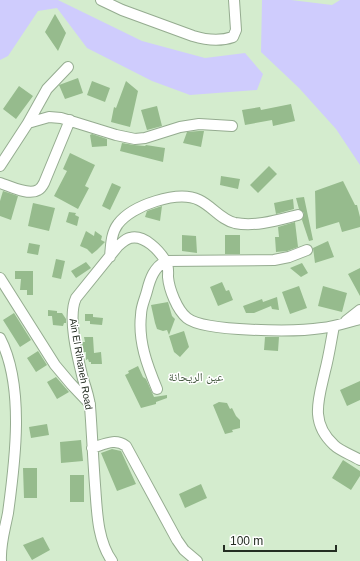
<svg xmlns="http://www.w3.org/2000/svg" width="360" height="561" viewBox="0 0 360 561" font-family="Arial,'Noto Naskh Arabic',sans-serif">
	<style>
		.green { fill: #cfccfd }
		.building { fill: #96bb8d }
		.lines { fill: none; stroke-linecap: round; stroke-linejoin: round }
		.minor-casing { stroke: #95ac90; stroke-width: 12 }
		.minor { stroke: #fff; stroke-width: 10 }
		.labels { text-anchor: middle; dominant-baseline: central; stroke-width: 3; stroke-linejoin: round; paint-order: stroke }
		.street-label { font-size: 10px; fill: #242d22; stroke: #fff }
		.quarter-label { font-size: 12px; fill: #475b42; stroke: #fff }
	</style>
	<rect width="100%" height="100%" fill="#d4ecce"/>
	<!-- green -->
	<path class="green" d="M0,0H58L142,41L205,58L245,53L263,74L257,90L190,95L152,81L87,48L57,8L38,11L8,56L0,60Z
		M262,0H291L332,5L340,0H360V165L336,129L299,88L261,52Z"/>
	<!-- building -->
	<path class="building" d="M55,14L66,33L58,51L45,32Z
		M78,78L83,93L65,99L59,85Z
		M92,81L110,88L105,102L87,95Z
		M126,81L138,91L130,127L111,122L114,107L116,108Z
		M19,86L33,96L16,119L3,109Z
		M291,104L295,121L273,126L272,120L245,125L242,110L260,107L261,110Z
		M157,106L162,126L147,130L141,110Z
		M199,131H204L201,147L183,143L187,132Z
		M92,134L107,139V146L92,147L90,135Z
		M122,143L134,145L145,146L146,145L165,148L163,162L120,151Z
		M70,153L95,165L85,186L89,188L78,209L54,196L67,171L63,169Z
		M269,166L277,174L258,193L250,185Z
		M221,176L240,179L238,189L220,185Z
		M343,181L355,205H357L360,217V227L342,232L339,222L316,229L315,191Z
		M112,183L121,187L110,210L102,206Z
		M3,191L18,196L11,220L0,216V201Z
		M304,197L313,240L309,241L302,220L304,213L299,209L296,198Z
		M293,199L294,209L276,214L274,203Z
		M33,203L55,208L49,231L28,226Z
		M162,206L160,221L145,217L147,211Z
		M69,212L76,213L75,215L79,217L77,226L66,222Z
		M295,222L298,247L287,251L276,252L275,237H279L278,227Z
		M86,231L94,236L95,231L102,236L101,240L105,242L97,250L92,254L87,249L80,246Z
		M182,235L196,236L197,253L182,251Z
		M225,235H240V254H225Z
		M328,241L334,257L315,263L313,248Z
		M29,243L40,245L38,255L27,253Z
		M56,259L65,261L61,279L52,277Z
		M86,262L91,268L76,278L71,271Z
		M302,263L308,273L301,277L290,268Z
		M360,268V296L348,274Z
		M15,271H33V295H27V290H20L21,279H15Z
		M222,282L226,291L229,290L233,300L218,306L210,287Z
		M299,286L307,308L290,314L282,292Z
		M323,286L347,293L342,312L318,306Z
		M277,297L279,310L272,309L271,306L254,313H246L243,306L262,299L263,302Z
		M168,302L172,316L175,319L169,335L167,330L163,331L157,329L155,323L151,305Z
		M48,310L57,311V313H62L66,319V323H64L63,326L53,325L52,316H48Z
		M14,313L31,340L20,347L3,320Z
		M85,314H93V317L103,318L102,325L90,324V321H85Z
		M184,331L189,347L180,357L174,352L169,336Z
		M84,337H93L94,353L101,352L102,364H91V362H89L88,359L86,360V352H83V350L82,342H85Z
		M265,337H279L278,351L264,350Z
		M38,351L47,365L36,372L27,358Z
		M138,366L143,377L146,379L154,397L167,395V398L156,402V404L141,408L125,375L129,373L128,371Z
		M56,377L69,392L57,399L47,382Z
		M360,381V400L347,406L340,390Z
		M219,402L227,403L230,409L232,408L236,416L240,420V428L232,430L233,432L225,434L213,405Z
		M47,424L49,435L31,438L29,427Z
		M81,440L83,461L61,463L60,442Z
		M112,449L121,451L136,484L117,491L101,453Z
		M343,460L360,471V476L351,490L332,478Z
		M23,468H37V498H24Z
		M70,475H84V502H70Z
		M201,484L207,498L185,508L179,494Z
		M43,537L50,550L32,560L23,545Z"/>
	<g class="lines">
		<defs>
			<path id="minor" d="M101,0L122,10L193,36C206,40 219,42 233,37L236,30L234,0
				M28,123L47,89L68,67
				M0,166L28,123L49,117L61,118L116,135L135,139L145,138L180,127L199,124L232,126
				M0,183C10,186 28,196 38,190C40,189 43,185 44,183L70,120
				M110,257C111,246 111,233 118,224C132,205 178,190 199,200C212,206 221,220 235,223C256,227 278,220 298,215
				M0,278L55,365L71,384L90,404
				M346,321L360,310
				M334,326C331,341 329,356 325,371C319,398 309,422 334,445C340,451 352,455 360,460
				M0,338C25,386 15,462 8,513C5,529 0,544 1,561
				M157,389C147,365 138,341 141,315C141,306 145,299 147,291C150,279 154,267 166,261L274,260L289,257L307,250
				M92,448C105,444 115,438 126,446L177,540L184,550L197,561
				M112,561C97,540 97,510 95,485C93,458 92,432 90,406C89,397 86,388 83,379C78,359 67,317 76,298L118,246C122,243 125,239 130,238C144,234 160,251 166,262C169,267 168,272 168,277C169,289 177,310 187,318C204,332 297,332 322,328C334,327 348,322 360,319"/>
		</defs>
		<!-- minor casing -->
		<use href="#minor" class="minor-casing"/>
		<!-- minor -->
		<use href="#minor" class="minor"/>
	</g>
	<g class="labels">
		<!-- street labels -->
		<g class="street-label">
			<text transform="translate(81 364) rotate(80)">Ain El Rihaneh Road</text>
		</g>
		<!-- quarter labels -->
		<g class="quarter-label">
			<text x="196" y="377">عين الريحانة</text>
		</g>
	</g>
	<!-- scale -->
	<path d="M224 545v6h112v-6" fill="none" stroke="#242d22" stroke-width="2"/>
	<text x="230" y="545" font-size="12" fill="#242d22" stroke="#ffffff" stroke-width="3" paint-order="stroke">100 m</text>
</svg>
